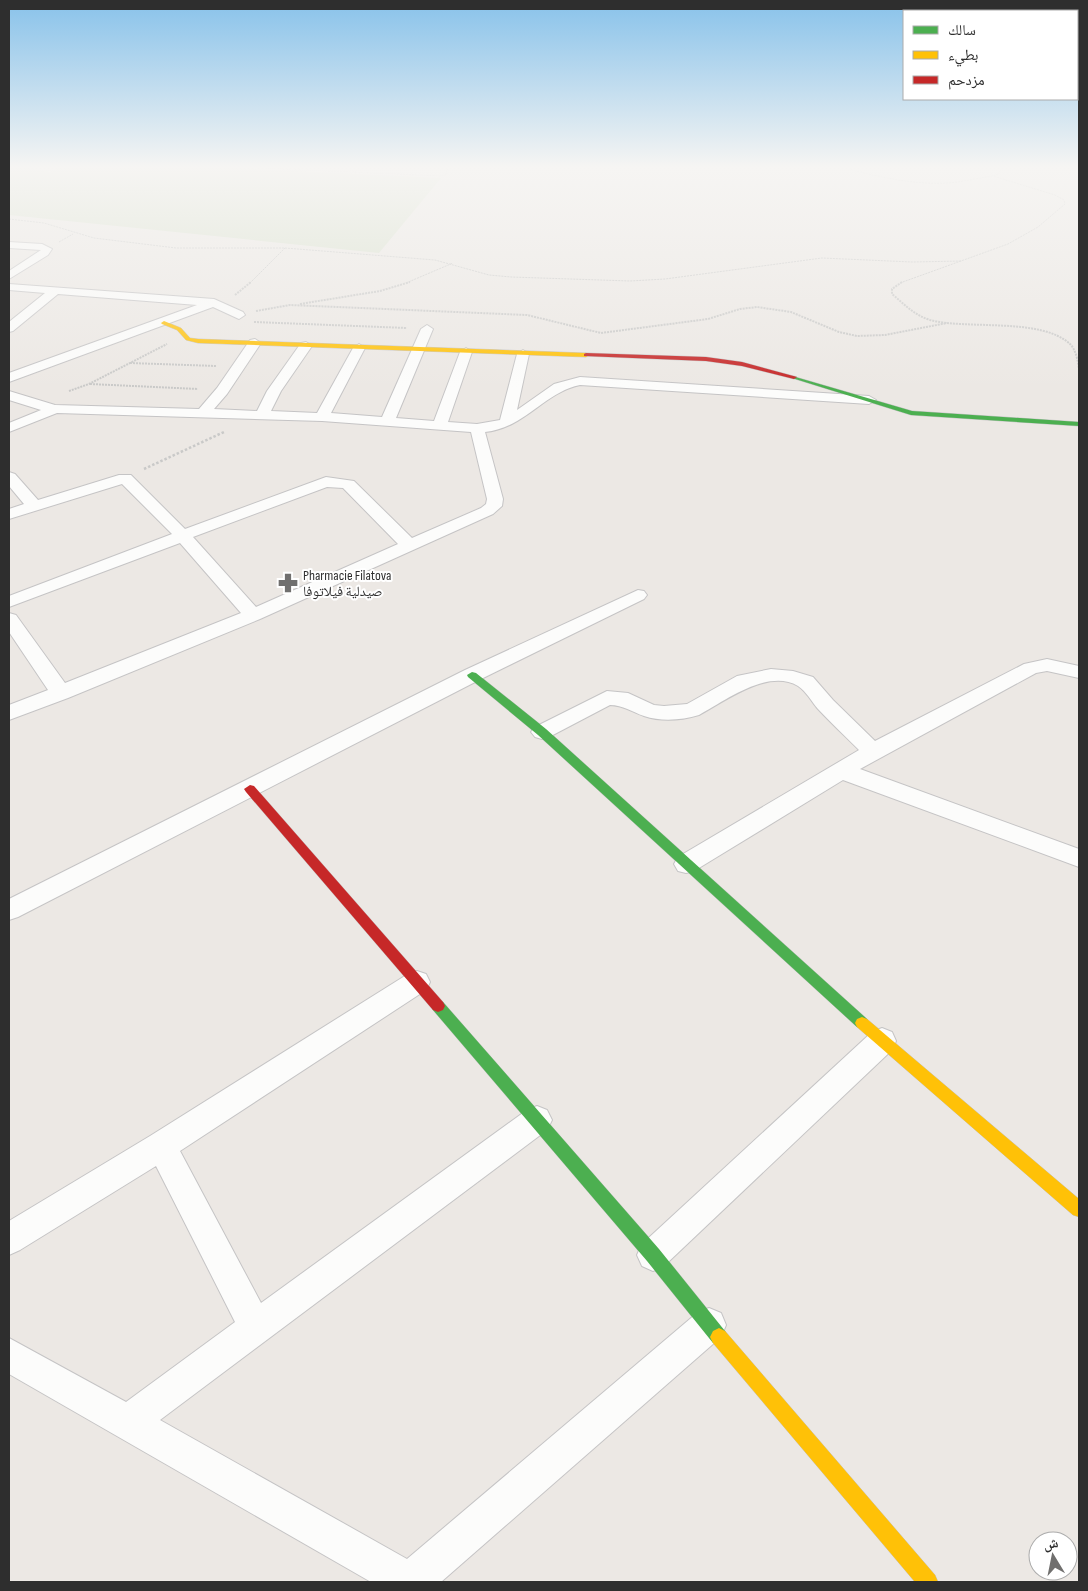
<svg xmlns="http://www.w3.org/2000/svg" width="1088" height="1591" viewBox="0 0 1088 1591" font-family="'Sofia Sans Condensed','Noto Naskh Arabic',sans-serif">
	<style>
		.cemetery { fill: #d8e0cc }
		.lines { fill: none; stroke-linecap: round; stroke-linejoin: round }
		.street-casing { stroke: #c5c4c5; stroke-width: 2 }
		.fast-casing { stroke: #c5c4c5; stroke-width: 1 }
		.slow-casing { stroke: #c5c4c5; stroke-width: 1 }
		.jam-casing { stroke: #c5c4c5; stroke-width: 1 }
		.path-far2 { stroke: #c9c9c8; stroke-width: 1; stroke-dasharray: 2 1; stroke-linecap: butt }
		.path-far1 { stroke: #c9c9c8; stroke-width: 2; stroke-dasharray: 2 1; stroke-linecap: butt }
		.path { stroke: #c9c9c8; stroke-width: 2.5; stroke-dasharray: 2.5 2; stroke-linecap: butt }
		.street { fill: #fcfcfb; fill-rule: evenodd }
		.fast { fill: #4caf50; fill-rule: evenodd }
		.slow { fill: #ffc107; fill-rule: evenodd }
		.jam { fill: #c62828; fill-rule: evenodd }
		.labels { text-anchor: middle; dominant-baseline: central; stroke-width: 4; stroke-linejoin: round; paint-order: stroke }
		.far-poi-label { font-size: 14px; fill: #2e2e2e; stroke: #fff; text-anchor: start }
	</style>
	<rect width="100%" height="100%" fill="#ece8e4"/>
	<!-- cemetery -->
	<path class="cemetery" d="M9,165L50,172L62,165H171L441,178L379,253L9,215Z"/>
	<g class="lines">
		<defs>
			<path id="street" d="M9,242L42,244L52,249L48,255L9,279V271L41,250L9,248Z
				M9,284L214,299L243,312L245,315L239,319L213,307L9,382V373L197,305L58,294L13,331L9,332V322L45,293L9,290Z
				M427,325L433,329L396,418L434,421L460,352L466,348L472,352L448,422L477,424L500,420L517,354L523,350L529,354L517,410L554,384L580,377L869,396L876,400L869,404L580,385C543,393 525,428 485,432L503,499L502,506L493,514L260,619L68,698L9,720V705L48,690L9,632V613L16,615L65,683L241,613L180,543L9,607V596L172,534L122,484L9,519V509L24,504L9,486V472L15,474L38,500L119,475H131L185,529L326,477L354,481L412,538L481,508L486,504L487,499L471,432L322,421L57,413L9,432V423L41,410L9,400V391L55,405L199,409L217,388L250,340L255,339L261,343L227,394L214,409L257,411L267,391L301,343L306,342L312,346L281,391L271,411L317,413L353,348L359,344L365,348L331,413L382,417L421,329ZM327,487L343,488L398,544L256,607L193,537Z
				M638,590L644,591L647,595L644,599L479,680L18,917L9,920V899L465,670Z
				M1047,659L1079,666V678L1047,671L1036,673L860,769L1079,849V867L843,780L694,871L686,873L678,871L674,864L678,857L859,750C845,736 831,723 818,709C812,702 806,691 798,686C768,668 725,701 699,715C682,720 662,722 644,716C632,712 623,705 610,705L549,737L542,739L535,737L531,732L535,727L607,691L628,693L654,705L664,706L687,704L737,676L771,669L793,671L813,677L833,700L875,741L1024,664Z
				M417,971L426,974L430,982L426,990L180,1151L261,1303L527,1110L537,1106L547,1110L552,1120L547,1130L160,1420L407,1559L697,1313L709,1308L721,1313L726,1325L721,1337L441,1582H371L9,1374V1338L126,1402L235,1322L156,1166L20,1250L9,1255V1221L150,1136L408,974Z
				M882,1028L892,1032L896,1041L892,1050L664,1266L653,1271L642,1266L637,1255L642,1244L872,1032Z"/>
			<path id="fast" d="M792,376L912,411L1079,422V426L911,415L792,378Z
				M472,672L476,673L546,729L867,1019L869,1023L867,1027L862,1029L857,1027L538,735L468,677L467,675Z
				M438,1000L443,1002L659,1249L725,1331L728,1337L725,1343L719,1346L713,1343L647,1261L433,1010L431,1006L433,1002Z"/>
			<path id="slow" d="M164,321L181,328L190,338L198,339L586,353L589,355L586,357L198,343L186,340L177,330L162,324L161,323Z
				M862,1017L867,1019L1079,1199V1217L1073,1215L857,1027L855,1023L857,1019Z
				M719,1328L725,1331L935,1575L938,1582H915L713,1343L710,1337L713,1331Z"/>
			<path id="jam" d="M586,353L706,357L742,362L797,377L794,379L742,366L706,361L584,356V354Z
				M250,785L254,786L443,1002L445,1006L443,1010L438,1012L433,1010L246,792L244,789Z"/>
		</defs>
		<!-- street casing -->
		<use href="#street" class="street-casing"/>
		<!-- fast casing -->
		<use href="#fast" class="fast-casing"/>
		<!-- slow casing -->
		<use href="#slow" class="slow-casing"/>
		<!-- jam casing -->
		<use href="#jam" class="jam-casing"/>
		<!-- path-far2 -->
		<path class="path-far2" d="M193,165L441,176L446,174L447,169L454,165
			M834,165C870,175 909,185 947,183C963,182 978,178 993,176L998,174L1004,165
			M9,219L44,223L94,238L176,248H285L435,260L489,275L511,277L630,281L665,279L822,258L912,262L962,261
			M59,242L73,234
			M250,283L285,248
			M406,283L453,263
			M900,283L1008,244L1038,227L1065,204L1064,200L1055,195L993,176"/>
		<!-- path-far1 -->
		<path class="path-far1" d="M902,282L892,289V294C904,304 914,315 930,320C967,330 1041,317 1070,344C1076,350 1078,361 1079,369
			M235,295L251,282
			M300,304L380,291L410,282
			M256,311L290,305L527,315L601,333L708,319L740,309L757,307L791,312L839,332L857,336L885,335L947,323
			M254,322L407,328
			M130,363L216,366
			M90,384L198,389
			M69,391L89,384L167,344"/>
		<!-- path -->
		<path class="path" d="M144,469L224,432"/>
		<!-- street -->
		<use href="#street" class="street"/>
		<!-- fast -->
		<use href="#fast" class="fast"/>
		<!-- slow -->
		<use href="#slow" class="slow"/>
		<!-- jam -->
		<use href="#jam" class="jam"/>
	</g>
	<!-- sky -->
	<linearGradient id="sky" x2="0" y2="1"><stop stop-color="#88c2ea"/><stop offset="0.43" stop-color="#f6f5f3"/><stop offset="1" stop-color="#f6f5f3" stop-opacity="0"/></linearGradient>
	<rect width="1088" height="388" fill="url(#sky)"/>
	<!-- icons -->
	<defs>
		<symbol id="pharmacy-bare" viewBox="-9 -9 18 18"><path d="M-2-6h4v4h4v4h-4v4h-4v-4h-4v-4h4Z" fill="#706f6e" stroke="#fff" stroke-width="2.5" paint-order="stroke"/></symbol>
	</defs>
	<g fill-rule="evenodd">
		<use href="#pharmacy-bare" x="274" y="569" width="28" height="28"/>
	</g>
	<g class="labels">
		<!-- far-poi labels -->
		<g class="far-poi-label">
			<text x="303" y="575">Pharmacie Filatova<tspan x="303" dy="16">صيدلية فيلاتوفا</tspan></text>
		</g>
	</g>
	<!-- border -->
	<rect width="1088" height="1591" fill="none" stroke="#2e2e2e" stroke-width="20"/>
	<!-- legend -->
	<rect x="903" y="10" width="175" height="90" fill="#ffffff" stroke="#ababab"/>
	<rect x="913" y="26" width="25" height="8" fill="#4caf50" stroke="#ababab"/>
	<text x="948" y="35" font-size="15" fill="#2e2e2e">سالك</text>
	<rect x="913" y="51" width="25" height="8" fill="#ffc107" stroke="#ababab"/>
	<text x="948" y="60" font-size="15" fill="#2e2e2e">بطيء</text>
	<rect x="913" y="76" width="25" height="8" fill="#c62828" stroke="#ababab"/>
	<text x="948" y="85" font-size="15" fill="#2e2e2e">مزدحم</text>
	<!-- north arrow -->
	<g transform="translate(1053 1556) rotate(350)"><circle r="24" fill="#ffffff" stroke="#ababab"/>
	<path d="M0-4L9 19L0 12L-9 19Z" fill="#706f6e"/>
	<text y="-8" font-size="14" font-weight="bold" text-anchor="middle" fill="#2e2e2e">ش</text>
	</g>
</svg>
